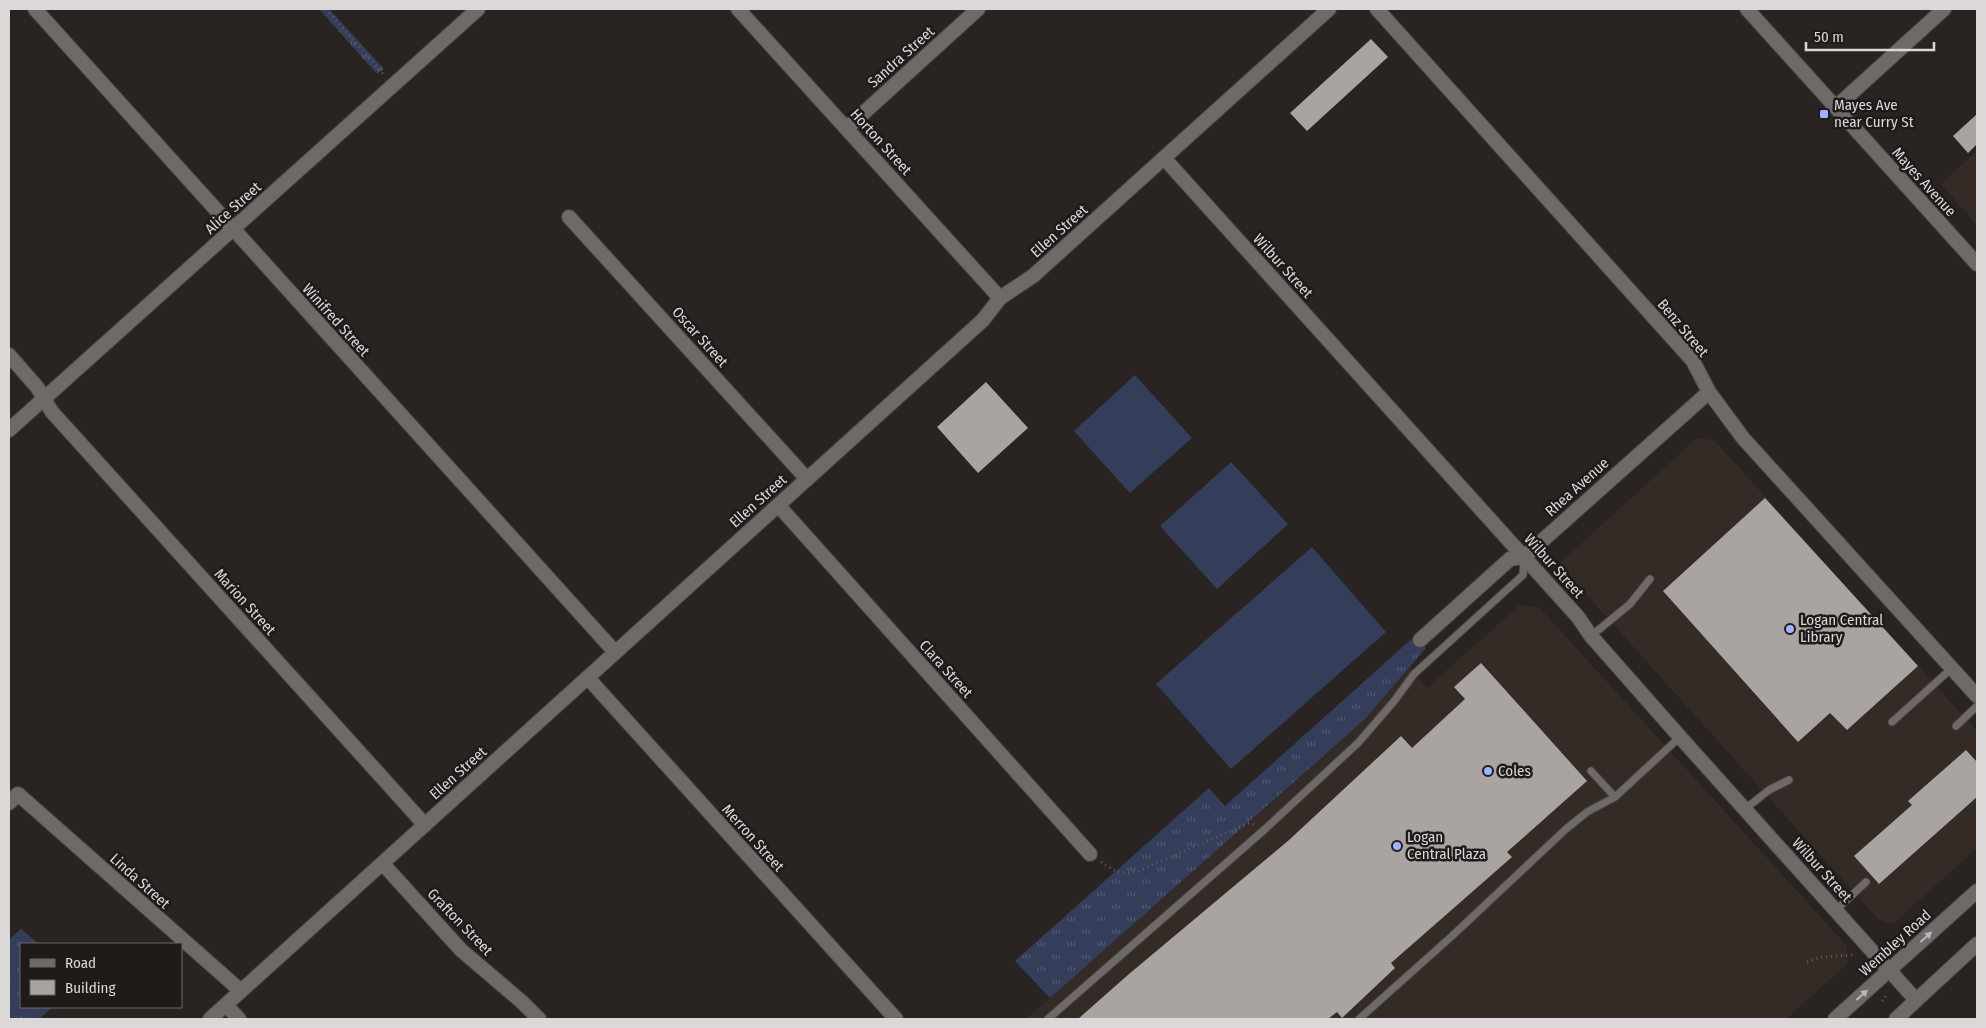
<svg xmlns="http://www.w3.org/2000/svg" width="1986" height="1028" viewBox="0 0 1986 1028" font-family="'Fira Sans Condensed',sans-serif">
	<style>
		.built { fill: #352b26 }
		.grass { fill: url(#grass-tufts) }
		.pitch { fill: #343d5a }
		.building { fill: #a9a4a1 }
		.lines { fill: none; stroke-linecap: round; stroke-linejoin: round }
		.service-casing { stroke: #464341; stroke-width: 9 }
		.minor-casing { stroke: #464341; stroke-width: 16 }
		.tertiary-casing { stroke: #464341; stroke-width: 16 }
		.secondary-casing { stroke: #464341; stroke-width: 16 }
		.path { stroke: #615d5b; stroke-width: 3; stroke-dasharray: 1 4; stroke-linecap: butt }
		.service { stroke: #6f6a68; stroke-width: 7 }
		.minor { stroke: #6f6a68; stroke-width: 14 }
		.tertiary { stroke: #6f6a68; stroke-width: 14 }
		.secondary { stroke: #6f6a68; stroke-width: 14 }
		.oneway { fill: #bbb7b6 }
		.poi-dot { fill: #9db4fd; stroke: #1f1b19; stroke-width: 2 }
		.labels { text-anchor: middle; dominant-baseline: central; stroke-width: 5; stroke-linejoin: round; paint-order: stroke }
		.street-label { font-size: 15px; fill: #dbd8d7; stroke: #1f1b19 }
		.poi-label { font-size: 15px; fill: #dbd8d7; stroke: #1f1b19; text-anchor: start }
	</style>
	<defs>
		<pattern id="grass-tufts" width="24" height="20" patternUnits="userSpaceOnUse" patternTransform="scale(1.25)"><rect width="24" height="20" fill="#343d5a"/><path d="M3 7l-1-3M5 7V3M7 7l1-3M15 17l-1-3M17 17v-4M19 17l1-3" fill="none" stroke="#515871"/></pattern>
	</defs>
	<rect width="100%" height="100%" fill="#292422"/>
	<!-- built -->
	<path class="built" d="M1977,151V225L1941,184Z
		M1702,438L1715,441L1977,731V848L1895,922L1888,924L1879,920L1559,564L1696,439Z
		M1520,605L1539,607L1847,946V964L1786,1019H1026L1365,719L1410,667L1427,688Z"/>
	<!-- grass -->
	<path class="grass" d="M319,9H329L384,69L377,74Z
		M1415,636L1426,648L1365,719L1050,998L1015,961L1209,788L1225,806Z
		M21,929L39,944H21V1007H53L39,1019H9V940Z"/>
	<!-- pitch -->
	<path class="pitch" d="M1135,375L1192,438L1130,493L1074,431Z
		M1231,462L1288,524L1217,589L1160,526Z
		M1312,547L1386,632L1231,769L1156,684Z"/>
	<!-- building -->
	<path class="building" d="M1371,39L1388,57L1307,131L1290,113Z
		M1977,114V144L1968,153L1953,136Z
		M986,382L1028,428L978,473L937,427Z
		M1765,498L1918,666L1847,730L1830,713L1798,742L1663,591Z
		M1481,663L1587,781L1507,852L1512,857L1391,963L1395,968L1342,1018L1337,1012L1328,1019H1078L1129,974L1289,840L1401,736L1412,748L1465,699L1454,687Z
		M1966,750L1977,762V797L1879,884L1854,856L1912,805L1908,801Z"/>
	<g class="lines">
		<defs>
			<path id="service" d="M1591,636L1630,604L1650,579
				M1892,722L1952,668
				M1956,726L1977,706
				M1591,771L1615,797
				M1745,809L1769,790L1789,780
				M1836,910L1866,882
				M1048,1019L1264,830L1359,742L1395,700L1414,674L1523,575L1524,560
				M1359,1019L1452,936L1566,829L1587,812L1615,797L1680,737"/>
			<path id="minor" d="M35,9L615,652
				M738,9L1000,298
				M1377,9L1693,361L1709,392L1743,438L1977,696
				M1836,107L1944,9
				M847,128L978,9
				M1164,158L1578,617L1591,636L1680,737L1916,1000
				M569,217L807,479
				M9,355L37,387L52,412L425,825
				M9,430L478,9
				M778,505L1090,854
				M1420,640L1510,559L1524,557L1709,392
				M588,678L896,1019
				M9,803L18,794L241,991
				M383,864L461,950L522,1002L539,1019
				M226,1005L239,1019"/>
			<path id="tertiary" d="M1747,9L1977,264
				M210,1019L983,320L1000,298L1033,276L1329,9"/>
			<path id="secondary" d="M1835,1019L1977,891
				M1896,1019L1977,944"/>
		</defs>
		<!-- service casing -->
		<use href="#service" class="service-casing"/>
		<!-- minor casing -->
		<use href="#minor" class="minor-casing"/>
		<!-- tertiary casing -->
		<use href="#tertiary" class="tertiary-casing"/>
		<!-- secondary casing -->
		<use href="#secondary" class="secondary-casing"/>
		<!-- path -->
		<path class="path" d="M326,9L383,74
			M1101,862C1115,871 1119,875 1136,872L1242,826L1250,823L1254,825
			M1807,962L1821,957L1856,955
			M1882,1001L1886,996"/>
		<!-- service -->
		<use href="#service" class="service"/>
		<!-- minor -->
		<use href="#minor" class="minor"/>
		<!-- tertiary -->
		<use href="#tertiary" class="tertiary"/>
		<!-- secondary -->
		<use href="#secondary" class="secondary"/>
	</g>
	<!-- one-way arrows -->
	<defs><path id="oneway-solid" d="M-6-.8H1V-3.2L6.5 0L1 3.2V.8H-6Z" transform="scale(1.25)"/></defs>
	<g class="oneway">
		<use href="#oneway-solid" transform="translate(1926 937) rotate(-42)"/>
		<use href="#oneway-solid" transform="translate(1862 995) rotate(-42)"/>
	</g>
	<!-- markers -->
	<g class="poi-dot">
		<rect x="1819" y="109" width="10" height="10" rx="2.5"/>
		<circle cx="1790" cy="629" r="5"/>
		<circle cx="1488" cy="771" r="5"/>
		<circle cx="1397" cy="846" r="5"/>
	</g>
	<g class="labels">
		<!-- street labels -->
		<g class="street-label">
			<text transform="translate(901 57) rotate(-42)">Sandra Street</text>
			<text transform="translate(881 142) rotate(48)">Horton Street</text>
			<text transform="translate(1924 182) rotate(48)">Mayes Avenue</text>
			<text transform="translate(233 208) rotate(-42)">Alice Street</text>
			<text transform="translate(1059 231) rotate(-42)">Ellen Street</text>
			<text transform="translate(1283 266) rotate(48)">Wilbur Street</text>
			<text transform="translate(336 320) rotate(48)">Winifred Street</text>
			<text transform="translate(1683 328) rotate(50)">Benz Street</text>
			<text transform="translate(700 337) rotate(48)">Oscar Street</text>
			<text transform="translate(1577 487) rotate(-42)">Rhea Avenue</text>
			<text transform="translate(758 501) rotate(-42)">Ellen Street</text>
			<text transform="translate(1554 566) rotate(48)">Wilbur Street</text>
			<text transform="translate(245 602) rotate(48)">Marion Street</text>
			<text transform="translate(946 669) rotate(48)">Clara Street</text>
			<text transform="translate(458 773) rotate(-42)">Ellen Street</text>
			<text transform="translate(753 838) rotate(48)">Merron Street</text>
			<text transform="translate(1822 870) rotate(48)">Wilbur Street</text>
			<text transform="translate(140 881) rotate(42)">Linda Street</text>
			<text transform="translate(460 922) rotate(46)">Grafton Street</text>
			<text transform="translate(1895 943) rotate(-42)">Wembley Road</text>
		</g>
		<!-- poi labels -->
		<g class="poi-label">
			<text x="1834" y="105">Mayes Ave<tspan x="1834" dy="17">near Curry St</tspan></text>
			<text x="1800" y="620">Logan Central<tspan x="1800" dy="17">Library</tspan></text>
			<text x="1498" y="771">Coles</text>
			<text x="1407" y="837">Logan<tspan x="1407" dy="17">Central Plaza</tspan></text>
		</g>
	</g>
	<!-- border -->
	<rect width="1986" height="1028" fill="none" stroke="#dbd8d7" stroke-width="20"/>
	<!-- legend -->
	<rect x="20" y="943" width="162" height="65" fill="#1f1b19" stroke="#6a6765"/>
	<rect x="30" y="959" width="25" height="8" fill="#6f6a68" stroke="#6a6765"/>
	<text x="65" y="968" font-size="15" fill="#dbd8d7">Road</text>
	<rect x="30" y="980" width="25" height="15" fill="#a9a4a1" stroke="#6a6765"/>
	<text x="65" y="993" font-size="15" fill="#dbd8d7">Building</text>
	<!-- scale -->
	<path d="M1806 42v8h128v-8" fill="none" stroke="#dbd8d7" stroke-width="2.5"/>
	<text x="1814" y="42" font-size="15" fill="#dbd8d7" stroke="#1f1b19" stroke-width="4" paint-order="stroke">50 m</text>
</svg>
